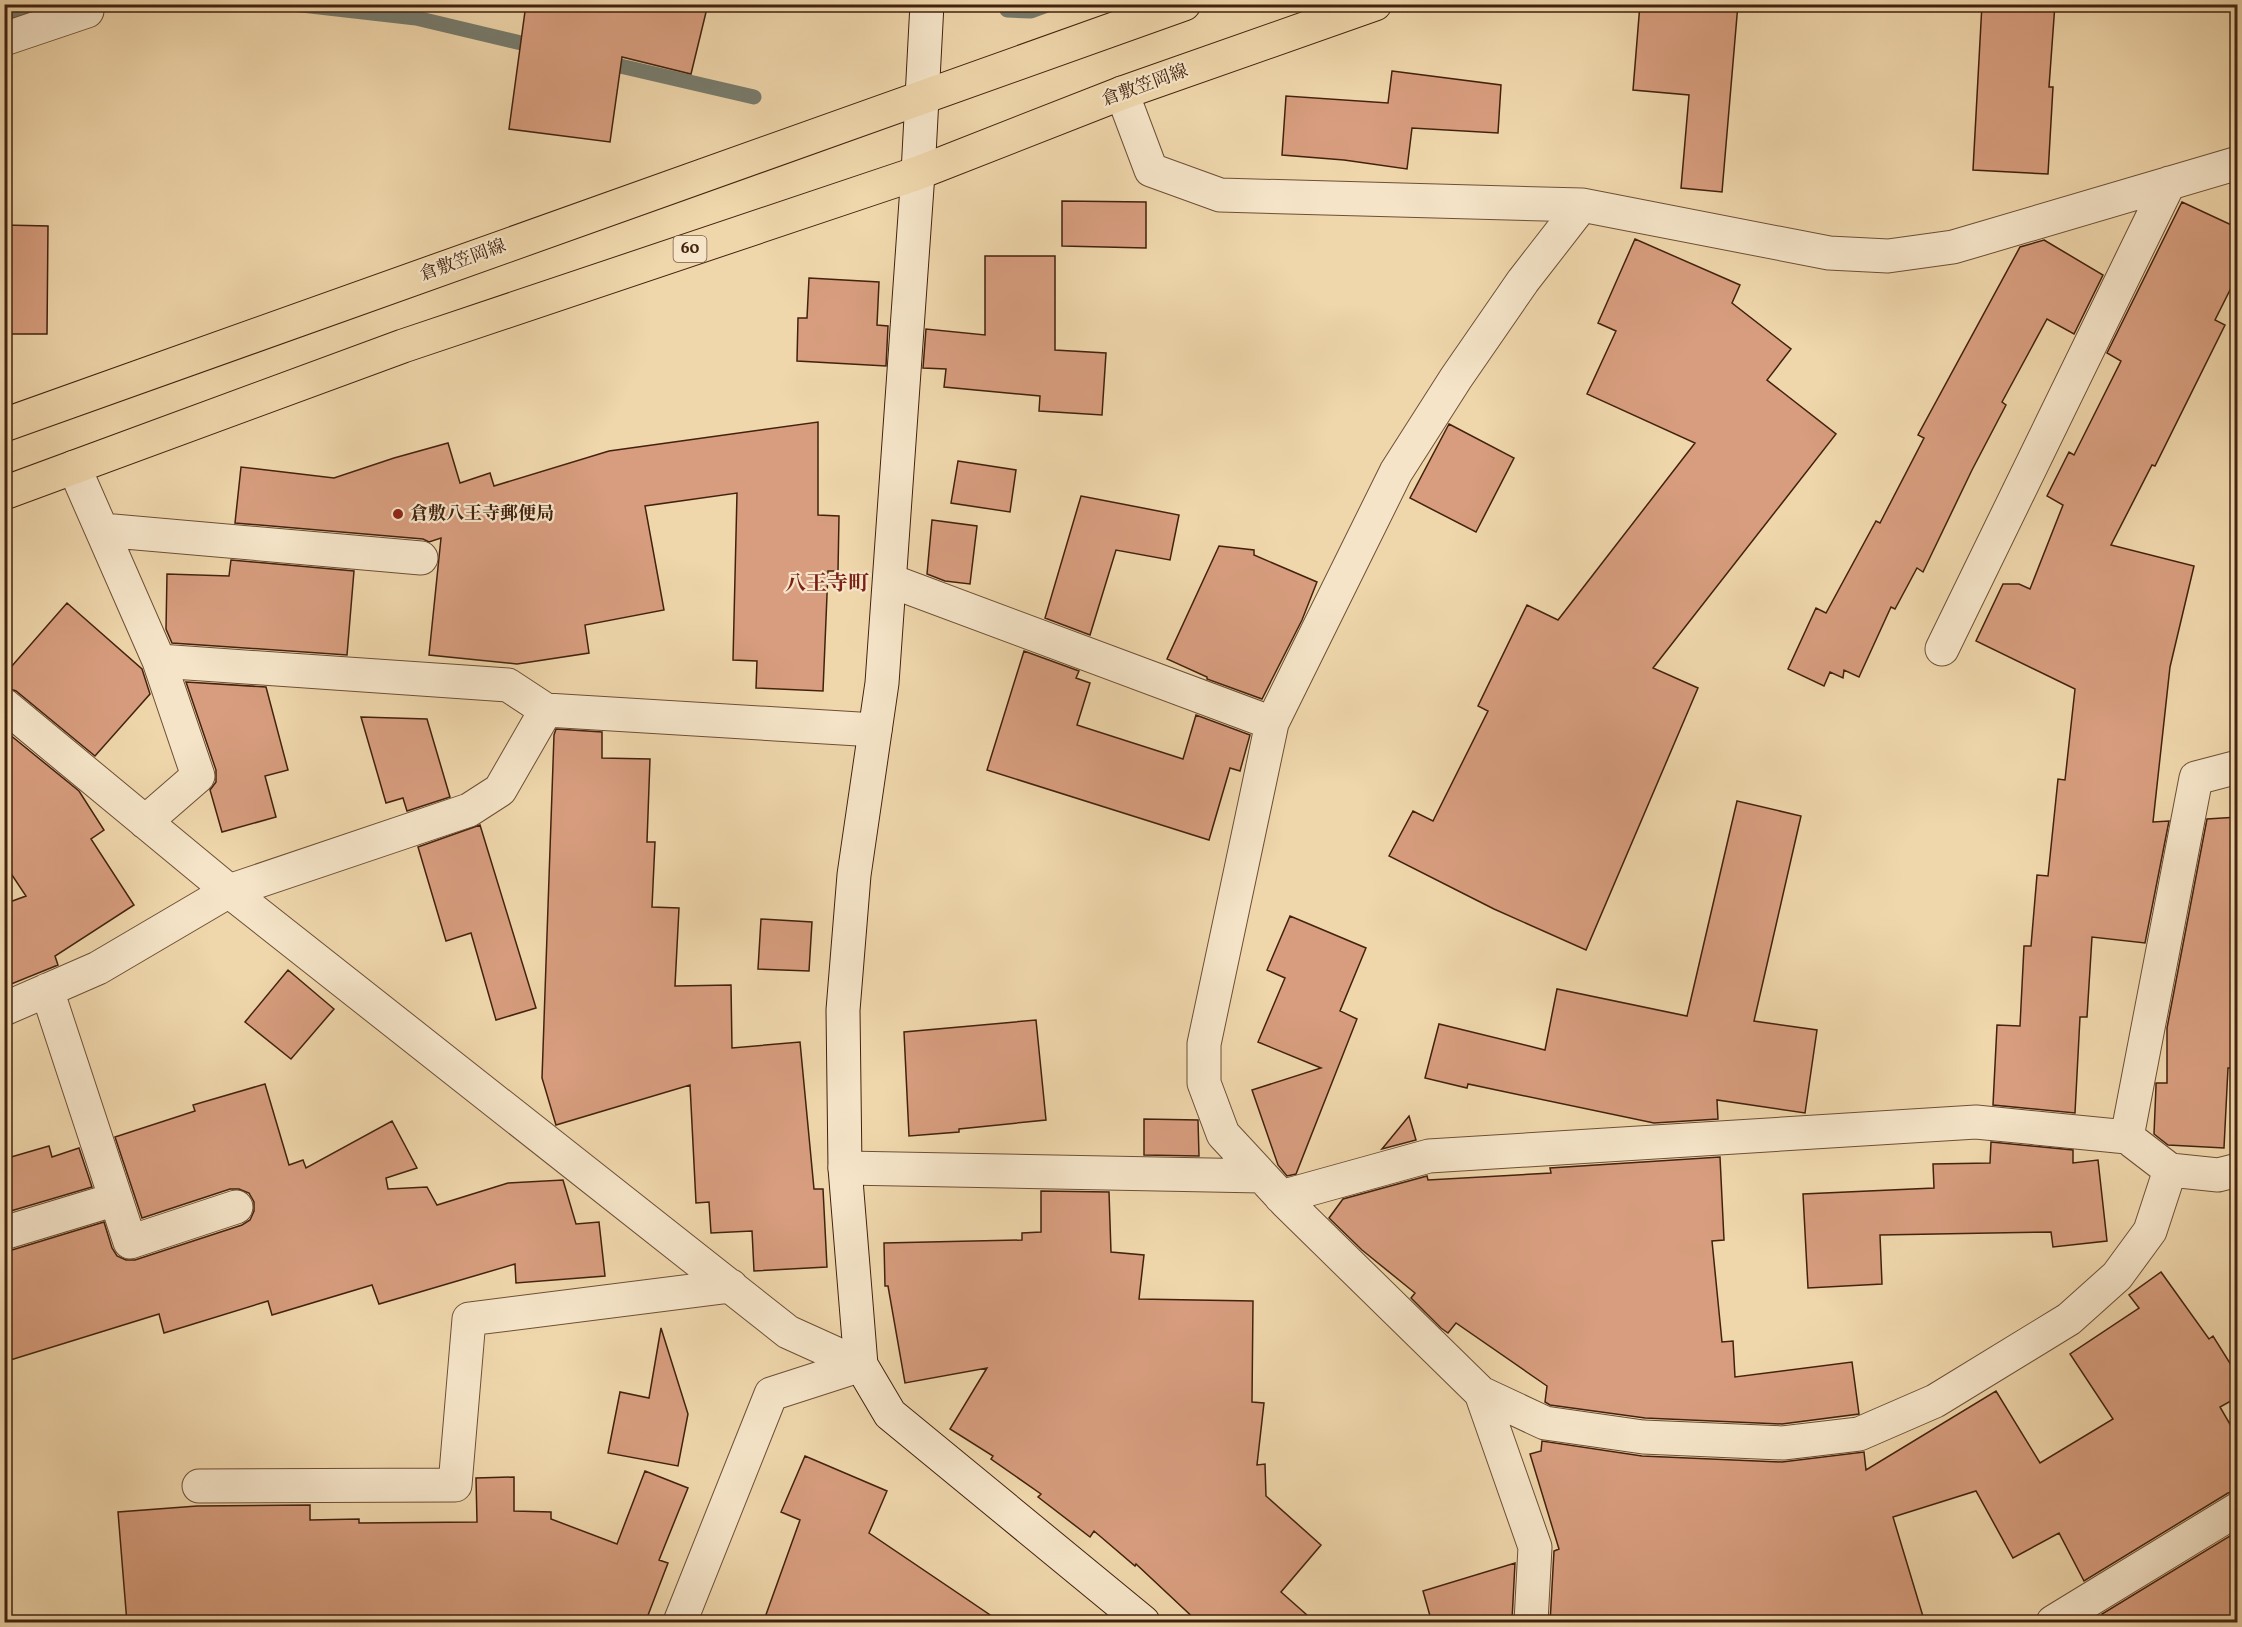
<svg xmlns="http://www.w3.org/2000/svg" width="2242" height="1627" viewBox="0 0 2242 1627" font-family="Vollkorn,'Noto Serif JP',serif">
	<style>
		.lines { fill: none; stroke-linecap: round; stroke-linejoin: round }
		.stream { stroke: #777c6e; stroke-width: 15 }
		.building { fill: #d79d7e; stroke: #42220e; stroke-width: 1.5 }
		.street-casing { stroke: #6d4f35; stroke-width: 35 }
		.secondary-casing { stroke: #42220e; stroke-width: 35 }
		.primary-casing { stroke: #42220e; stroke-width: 35 }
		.street { stroke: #f5e4c8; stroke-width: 33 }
		.secondary { stroke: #f5e4c8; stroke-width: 33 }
		.primary { stroke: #efd6ab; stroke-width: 33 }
		.poi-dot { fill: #8f2418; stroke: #f5e4c8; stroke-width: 2 }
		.labels { text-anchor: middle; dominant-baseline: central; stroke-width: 4.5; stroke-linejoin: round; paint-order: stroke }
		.shield { fill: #f5e4c8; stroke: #785c46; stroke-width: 1.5 }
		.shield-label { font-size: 16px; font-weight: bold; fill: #42220e }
		.street-label { font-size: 18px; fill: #42220e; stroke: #f5e4c8 }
		.poi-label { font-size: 18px; font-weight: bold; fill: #42220e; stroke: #f5e4c8; text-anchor: start }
		.quarter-label { font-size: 21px; font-weight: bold; fill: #7a1f14; stroke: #f5e4c8 }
	</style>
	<rect width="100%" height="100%" fill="#efd6ab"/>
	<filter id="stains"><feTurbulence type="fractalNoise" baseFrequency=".00333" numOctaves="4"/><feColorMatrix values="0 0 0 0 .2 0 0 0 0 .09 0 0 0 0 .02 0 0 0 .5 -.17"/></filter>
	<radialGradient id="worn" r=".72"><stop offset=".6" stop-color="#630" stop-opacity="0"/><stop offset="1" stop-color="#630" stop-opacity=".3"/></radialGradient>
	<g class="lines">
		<!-- stream -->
		<path class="stream" d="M293,4L416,18L538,47
			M1007,10L1031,11L1050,4
			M4,16L43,4
			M603,62L754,97"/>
	</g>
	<!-- building -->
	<path class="building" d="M526,4H708L691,74L622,57L610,142L509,129Z
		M1640,4H1738L1722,192L1681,188L1689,95L1633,90Z
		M1982,4H2055L2049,87H2053L2048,174L1973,170Z
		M1392,71L1501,85L1498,133L1412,128L1407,169L1344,160L1282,155L1286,96L1388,103Z
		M1062,201L1146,202V248L1062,246Z
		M2182,202L2238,228V274L2215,320L2225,325L2155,466L2152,465L2111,545L2194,566L2170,667L2153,822L2169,821L2145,943L2092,937L2087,1017H2080L2075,1113L1993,1105L1997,1025L2020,1026L2024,946H2031L2037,875L2048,876L2058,779L2065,780L2075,689L1976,641L2003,584H2019L2030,589L2063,505L2047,496L2069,452L2074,455L2121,361L2107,353Z
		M4,225L48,226L47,334H4Z
		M1635,239L1740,285L1732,303L1791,349L1767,380L1836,434L1653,668L1698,688L1586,950L1494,909L1389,856L1413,811L1433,821L1488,711L1478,706L1527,605L1558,620L1695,443L1587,394L1616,331L1598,323Z
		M2044,240L2103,275L2074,334L2047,319L2002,402L2006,405L1972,470L1923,572L1917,568L1895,609L1891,607L1859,677L1844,670L1843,678L1830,672L1824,686L1788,669L1816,608L1826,613L1876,521L1880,523L1924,438L1918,435L2020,247Z
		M985,256H1055V350L1106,353L1102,415L1039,411L1040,396L944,387L946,369L923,368L926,329L985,335Z
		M809,278L879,282L877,325L888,326L886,366L797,361L798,318H807Z
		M818,422V515L839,516L838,571H828L823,691L756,688L757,661L733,660L737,493L645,506L664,610L585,625L589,653L517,664L429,655L441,538L429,542L423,539L235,523L241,467L334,478L394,458L448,443L460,483L490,473L494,486L609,451Z
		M1449,424L1514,458L1476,532L1410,498Z
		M958,461L1016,470L1010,512L951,503Z
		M1081,496L1179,515L1170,560L1116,550L1090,635L1045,618Z
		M932,520L977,526L970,584L945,581L927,574Z
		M1219,546L1254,550V555L1317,582L1302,620L1262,699L1207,679V677L1167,659Z
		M231,560L354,571L347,655L172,643L166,629L167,574L229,576Z
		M67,603L142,669L150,694L95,756L16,691L4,687V675Z
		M1024,651L1079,671L1076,678L1090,683L1077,725L1183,759L1196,715L1250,735L1240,771L1230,768L1209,840L987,770Z
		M186,682L266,687L288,770L265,776L276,817L222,832L210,790L216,782V770Z
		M361,717L427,719L450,797L407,811L403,798L386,803Z
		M556,729L602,732V758L650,759L647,842H655L652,907L679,908L675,986L731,985L732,1048L800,1042L814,1189H823L827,1267L754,1271L752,1231L711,1233L709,1202L696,1203L690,1085L556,1125L542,1078L554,735Z
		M4,730L79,791L104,830L91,839L134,905L55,956L58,965L4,987V904L26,896L4,863Z
		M1737,801L1801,816L1754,1021L1817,1030L1805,1113L1717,1100L1718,1119L1654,1123L1468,1084L1467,1088L1425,1078L1439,1024L1545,1050L1557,989L1687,1016Z
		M2238,817V1068H2228L2224,1148L2168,1145L2154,1134L2156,1086V1083H2167V1028L2207,819Z
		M480,825L536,1008L496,1020L471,933L446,941L418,847Z
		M1290,916L1366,948L1340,1011L1357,1019L1296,1174L1287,1176L1278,1165L1252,1090L1321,1068L1258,1042L1285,978L1267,970Z
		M761,919L812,922L809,971L758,969Z
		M288,970L334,1009L291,1059L245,1022Z
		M1036,1020L1046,1120L959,1129V1132L909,1136L904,1032Z
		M265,1084L289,1165L303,1160L306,1168L392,1121L417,1168L386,1178L388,1189L427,1187L437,1205L508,1183L563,1180L576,1224L599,1222L605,1276L516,1283L515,1264L379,1304L372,1285L272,1315L268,1301L164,1333L159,1314L4,1362V1250H12L104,1222L112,1248L117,1256L126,1260H135L242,1225L250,1220L254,1211V1202L249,1193L239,1189H230L142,1218L115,1137L195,1111L193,1105Z
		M1409,1116L1416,1140L1382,1149Z
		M1144,1119L1198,1120L1199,1156L1144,1155Z
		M1991,1142L2073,1150V1163L2098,1160L2107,1241L2053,1247L2051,1232L1880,1235L1882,1284L1808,1288L1803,1194L1934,1188L1933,1164L1990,1163Z
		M49,1146L52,1157L79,1148L92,1187L4,1213V1159Z
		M1720,1157L1724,1240L1712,1241L1722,1342L1733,1341L1735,1377L1852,1362L1859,1414L1782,1424L1645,1418L1550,1405L1545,1402L1547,1386L1456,1323L1448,1333L1441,1328L1411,1298L1415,1293L1362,1250L1329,1218L1343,1199L1427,1176L1428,1180L1551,1173L1550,1168Z
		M1041,1191L1109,1192L1111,1252L1144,1255L1139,1299L1253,1301L1252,1402L1264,1403L1257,1465L1265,1464L1266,1496L1321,1545L1281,1592L1316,1623H1199L1136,1564L1135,1566L1094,1531L1090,1537L1038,1497L1041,1494L991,1459L993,1456L950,1429L987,1368L905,1383L888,1286H885L884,1243L1022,1240V1233L1041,1232Z
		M2161,1272L2209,1339L2213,1336L2238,1376V1397L2220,1407L2238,1438V1490L2228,1493L2084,1581L2059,1533L2013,1558L1976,1491L1893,1517L1925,1623H1550L1554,1551L1559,1549L1530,1454L1541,1451L1542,1441L1642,1456L1782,1462L1864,1452L1866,1470L1996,1391L2040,1463L2113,1419L2070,1354L2139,1308L2129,1295Z
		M661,1328L688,1414L678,1466L608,1453L620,1392L649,1398Z
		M805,1456L887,1491L869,1533L1002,1623H763L800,1520L781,1512Z
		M645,1471L688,1488L659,1560L668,1563L645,1623H127L118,1512L197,1506L310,1505V1520L359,1519V1523L477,1522L476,1478L514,1477V1511L551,1512V1519L617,1544Z
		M2238,1531V1623H2107L2102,1614Z
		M1515,1563L1512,1620L1503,1623H1432L1423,1591Z"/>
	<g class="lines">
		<defs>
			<path id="street" d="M4,39L87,11
				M1122,93L1151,170L1220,195L1582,205L1829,253L1888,256L1953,247L2238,163
				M1582,205L1523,281L1456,378L1396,472L1272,723L1204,1044V1083L1223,1134L1287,1203L1481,1393L1545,1423L1643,1437L1783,1443L1859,1434L1935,1401L2069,1319L2117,1276L2150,1231L2170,1170
				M74,467L159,661L198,776L145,822
				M102,530L421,558
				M891,581L1272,723
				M1942,649L2169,183
				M159,661L508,685L546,710L875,730
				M4,705L229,891L788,1332L861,1365
				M2238,767L2196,778L2127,1137L2170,1170L2218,1175L2238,1170
				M47,990L130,1242L236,1207
				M4,1009L98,968L229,891L469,810L500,790L546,710
				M845,1168L1261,1176
				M1281,1197L1429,1156L1976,1122L2127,1137
				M7,1232L116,1199
				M1481,1393L1535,1547L1531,1622
				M199,1486L455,1485L469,1319L731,1286
				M680,1622L771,1394L861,1365
				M2053,1622L2238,1509"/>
			<path id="secondary" d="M927,4L918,173L882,683L854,875L843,1010L845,1168L861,1365L890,1414L1143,1622"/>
			<path id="primary" d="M4,425L1184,4
				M4,493L403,346L918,173L1122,93L1375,4"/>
		</defs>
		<!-- street casing -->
		<use href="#street" class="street-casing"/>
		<!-- secondary casing -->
		<use href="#secondary" class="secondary-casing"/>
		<!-- primary casing -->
		<use href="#primary" class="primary-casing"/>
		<!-- street -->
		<use href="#street" class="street"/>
		<!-- secondary -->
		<use href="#secondary" class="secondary"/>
		<!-- primary -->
		<use href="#primary" class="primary"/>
	</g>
	<!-- markers -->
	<circle class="poi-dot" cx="398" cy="514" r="6"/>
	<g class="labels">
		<!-- shield labels -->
		<rect class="shield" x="673.5" y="236" width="33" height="26" rx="4.5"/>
		<g class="shield-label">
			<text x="690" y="249">60</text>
		</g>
		<!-- street labels -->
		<g class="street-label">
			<text transform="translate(1145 86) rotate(-20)">倉敷笠岡線</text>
			<text transform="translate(463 261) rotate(-20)">倉敷笠岡線</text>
		</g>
		<!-- poi labels -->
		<g class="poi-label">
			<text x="410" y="514">倉敷八王寺郵便局</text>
		</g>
		<!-- quarter labels -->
		<g class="quarter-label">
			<text x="827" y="584">八王寺町</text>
		</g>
	</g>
	<!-- margin -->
	<rect width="2242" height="1627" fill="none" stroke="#efd6ab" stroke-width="24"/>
	<rect x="6" y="6" width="2230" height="1615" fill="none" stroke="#42220e" stroke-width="3"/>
	<rect x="12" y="12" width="2218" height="1603" fill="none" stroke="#42220e" stroke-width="1.5"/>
	<rect width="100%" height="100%" filter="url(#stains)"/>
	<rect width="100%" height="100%" fill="url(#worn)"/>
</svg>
